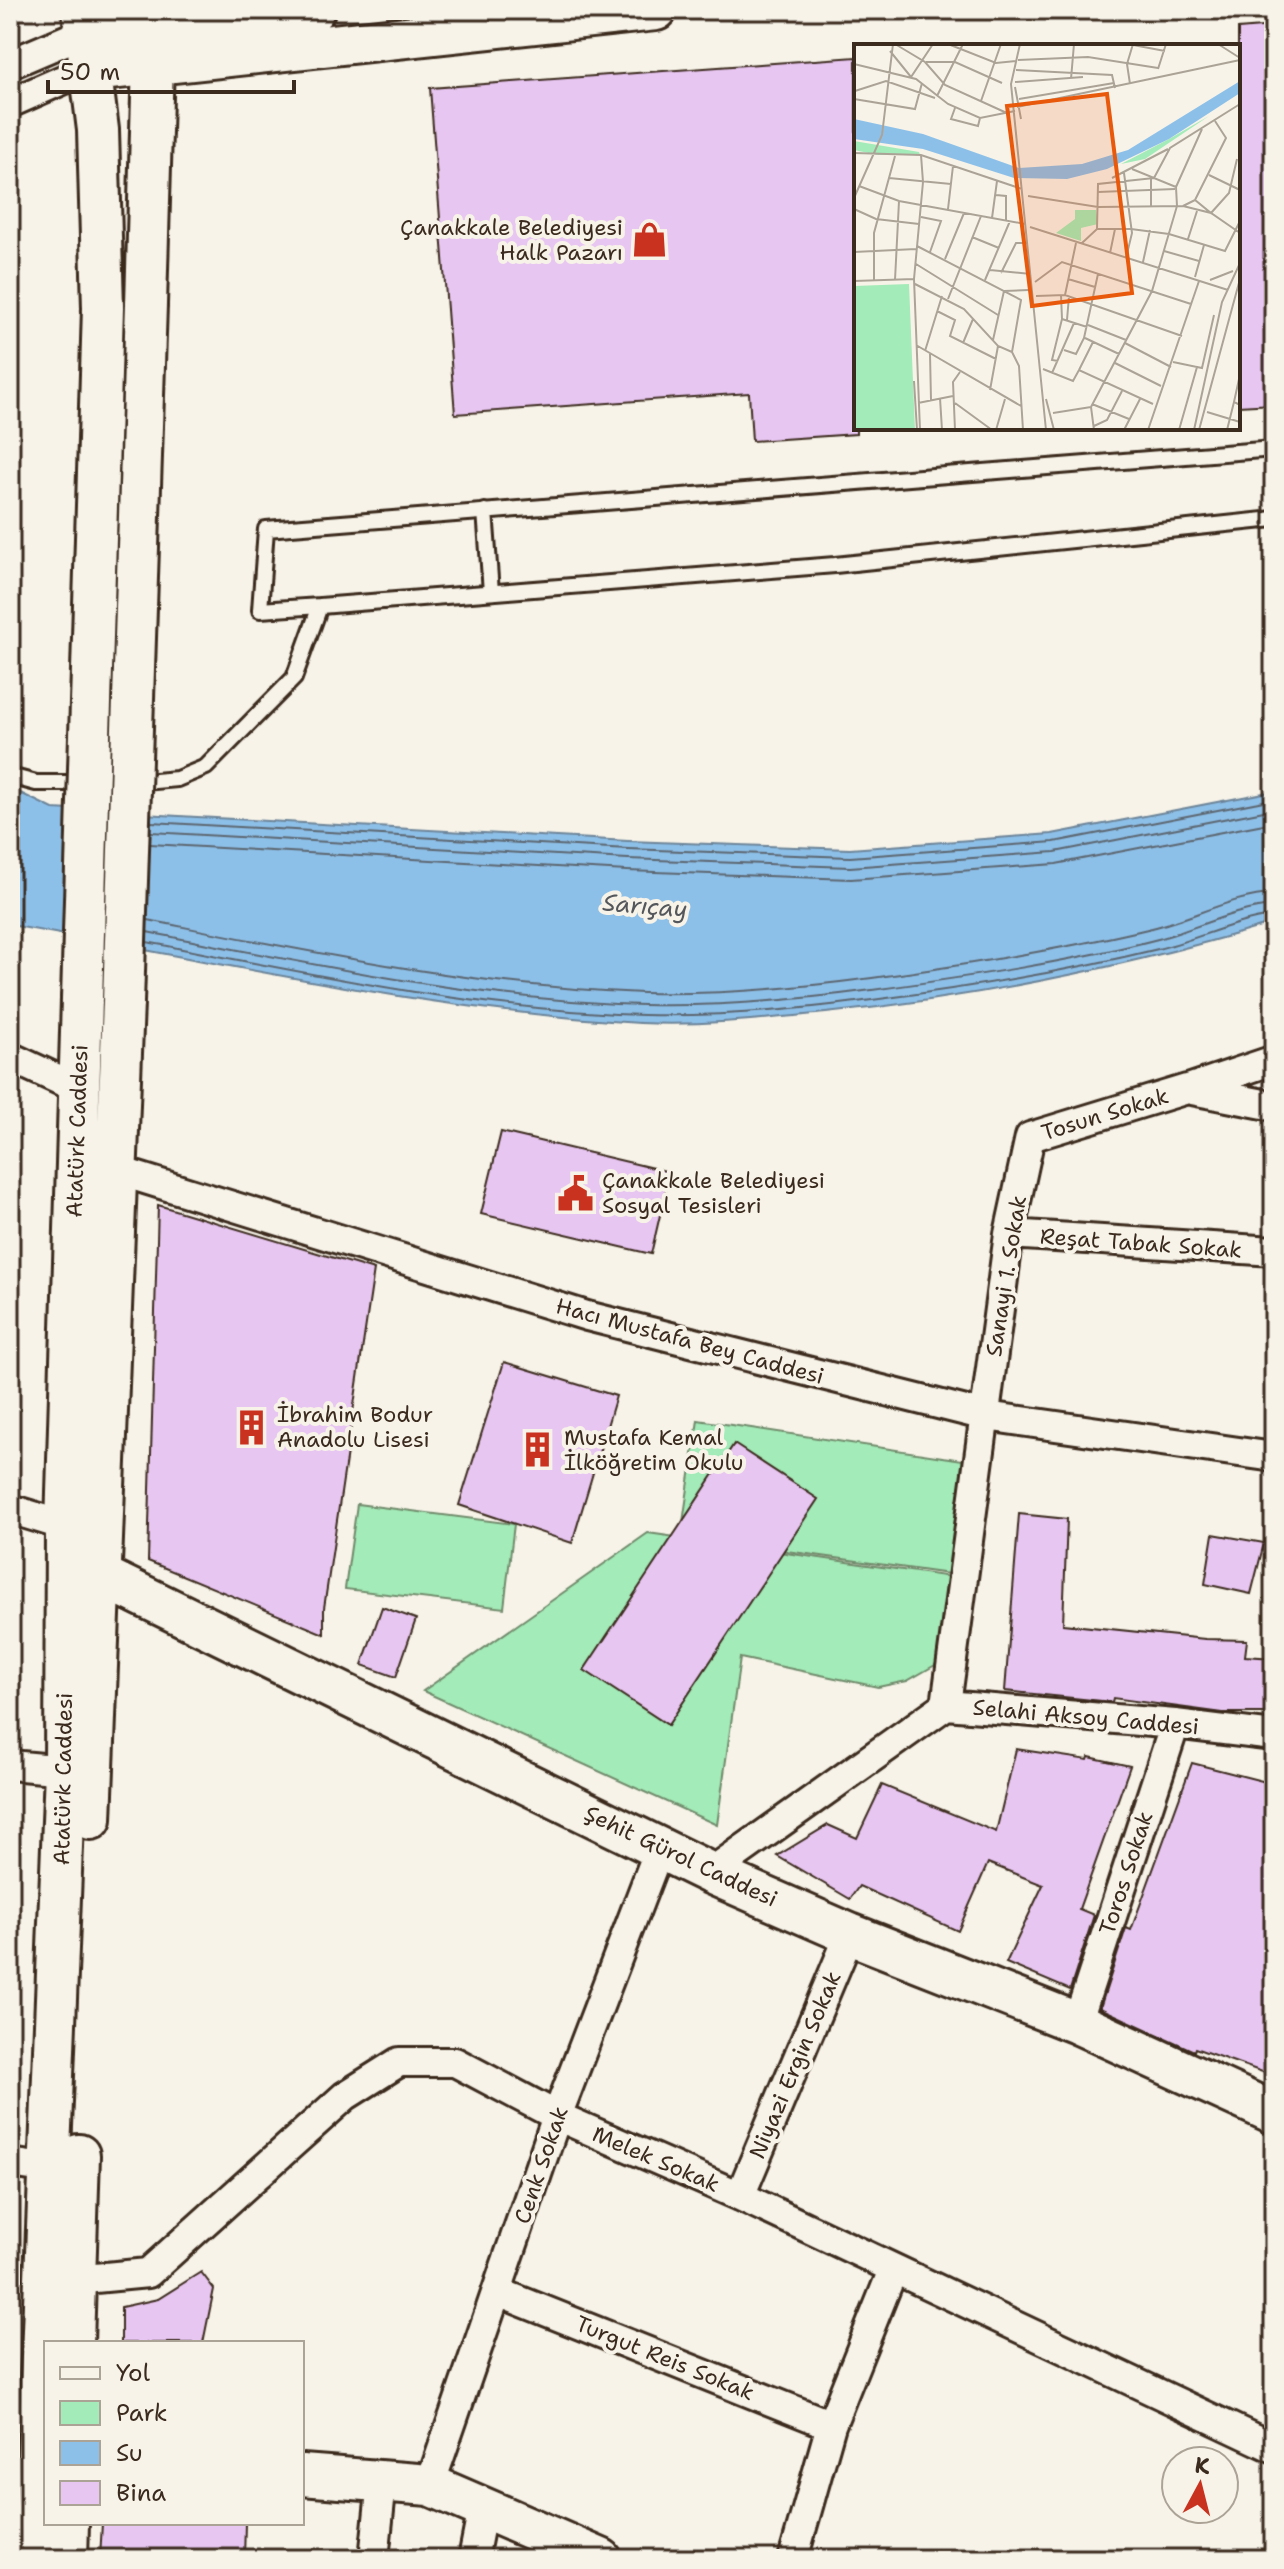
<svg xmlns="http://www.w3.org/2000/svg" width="1284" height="2569" viewBox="0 0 1284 2569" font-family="'Shantell Sans',sans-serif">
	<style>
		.green { fill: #a3ebb8; stroke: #6f8a6b; stroke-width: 2 }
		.water { fill: #8dc0e9; stroke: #6c8498; stroke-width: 2 }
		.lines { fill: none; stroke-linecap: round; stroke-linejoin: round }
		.shore { stroke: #5c666f; stroke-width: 2 }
		.building { fill: #e8c6f2; stroke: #3b2a1e; stroke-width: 2 }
		.lane-casing { stroke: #3b2a1e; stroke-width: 20 }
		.street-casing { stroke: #3b2a1e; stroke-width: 34 }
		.secondary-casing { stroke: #3b2a1e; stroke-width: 46 }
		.lane { stroke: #f7f3e8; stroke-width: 14 }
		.street { stroke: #f7f3e8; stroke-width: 28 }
		.secondary { stroke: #f7f3e8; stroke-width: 40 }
		.secondary-bridge-casing { stroke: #3b2a1e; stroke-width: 46; stroke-linecap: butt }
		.secondary-bridge { stroke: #f7f3e8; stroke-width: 40 }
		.labels { text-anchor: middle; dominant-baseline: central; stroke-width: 8; stroke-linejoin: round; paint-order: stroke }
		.poi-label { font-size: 22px; fill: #3b2a1e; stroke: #f7f3e8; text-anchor: start }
		.street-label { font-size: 22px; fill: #3b2a1e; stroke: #f7f3e8 }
		.water-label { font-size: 24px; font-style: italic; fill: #54575b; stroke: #f7f3e8 }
		.inset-road { fill: none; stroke: #aca397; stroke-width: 2 }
		.view { fill: #e8590c; fill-opacity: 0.15; stroke: #e8590c; stroke-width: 4 }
		.inset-edge { fill: none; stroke: #3b2a1e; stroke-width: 4 }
	</style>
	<rect width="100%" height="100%" fill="#f7f3e8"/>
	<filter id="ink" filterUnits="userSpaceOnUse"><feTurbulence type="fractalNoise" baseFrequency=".0125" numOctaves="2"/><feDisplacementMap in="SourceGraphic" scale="16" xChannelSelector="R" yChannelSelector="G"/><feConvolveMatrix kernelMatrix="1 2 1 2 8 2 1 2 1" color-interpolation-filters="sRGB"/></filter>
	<g filter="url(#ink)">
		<!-- green -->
		<path class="green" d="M698,1420L963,1460L949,1574L681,1536Z
			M357,1504L514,1524L504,1608L345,1589Z
			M648,1533L951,1577L944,1660L907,1681L878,1687L740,1658L717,1825L423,1691Z"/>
		<!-- water -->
		<path class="water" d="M10,788L53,809L628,841L850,849L1052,834L1274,791V923C1127,967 979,997 826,1013C765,1019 702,1026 640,1023C426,1011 220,962 10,925Z"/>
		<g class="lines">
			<!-- shore -->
			<path class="shore" d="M151,822L628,849L850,857L1054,842L1274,799
				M151,832L628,859L850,867L1055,852L1274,809
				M150,844L627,871L851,879L1056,864L1274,822
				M148,920C311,952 476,987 643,993C719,995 797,988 872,978C966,965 1060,950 1152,928C1191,919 1234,895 1274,894
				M147,932C311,964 476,1000 643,1005C719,1007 797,1000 872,990C967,977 1065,963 1158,939C1195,929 1236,908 1274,906
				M147,942C311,974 476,1010 643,1015C719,1017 797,1010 872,1000C968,988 1064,972 1158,949C1196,940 1235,920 1274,916"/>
		</g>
		<!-- building -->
		<path class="building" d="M1274,26V404L1238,406V29Z
			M856,57V434L752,441L749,393L455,414L430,88Z
			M501,1132L670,1172L651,1254L481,1214Z
			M158,1205L374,1270L324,1608V1634L148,1561Z
			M504,1362L616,1396L572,1543L459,1505Z
			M734,1444L818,1499L668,1725L584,1670Z
			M1019,1514L1067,1519L1063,1624L1205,1639L1247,1640L1245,1656L1274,1658V1713H1223L1113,1698L1112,1702L1005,1691Z
			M1213,1534L1264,1543L1251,1594L1205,1584Z
			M382,1607L416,1619L396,1677L362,1665Z
			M1016,1749L1088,1760L1089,1757L1130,1766L1079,1909L1094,1915L1070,1990L1006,1963L1043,1885L988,1863L958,1931L859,1886L850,1899L777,1856L828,1825L857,1838L882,1785L996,1832Z
			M1192,1763L1274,1784V2058L1268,2074L1195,2048L1194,2051L1100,2008L1126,1928L1131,1930Z
			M201,2272L214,2289L203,2343H121V2307L158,2299Z
			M102,2523H245L244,2559H100Z"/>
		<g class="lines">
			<defs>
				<path id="lane" d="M485,511L491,592
					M320,606L260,610L266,529L1274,449
					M10,776L36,783H88
					M133,783L177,779L206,767L294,678L320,606L835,565L1274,519"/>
				<path id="street" d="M10,64L85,32
					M10,103L74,75L91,71
					M10,1057L77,1088
					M1188,1089L1274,1060
					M119,1171L587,1316L986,1416L1274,1457
					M1009,1234L1274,1251
					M10,1509L66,1526L76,1539
					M946,1705L1009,1234L1030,1137L1187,1089L1274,1106
					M10,1765L65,1770
					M710,1873L946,1705L1175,1724L1274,1736
					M1077,2023L1175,1724
					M10,2163L51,2169
					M740,2196L850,1934
					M74,2280L148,2273L345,2096L399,2062H455L557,2116L740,2196L1274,2448
					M498,2292L831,2425
					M430,2485L557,2116L660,1847
					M374,2559L382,2481
					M473,2559L483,2508
					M793,2559L831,2425L893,2270"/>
				<path id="secondary" d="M83,10L98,130L103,308
					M85,32L314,10
					M91,71L656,10
					M146,304L153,62L147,10
					M100,1575L710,1873L850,1934L1077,2023L1274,2113
					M91,1819L123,1002
					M73,2343L79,2155
					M302,2475L430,2485L601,2559
					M34,2559L65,1770L66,1526L82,999
					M67,2559L68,2523"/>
			</defs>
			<!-- lane casing -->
			<use href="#lane" class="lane-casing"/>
			<!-- street casing -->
			<use href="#street" class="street-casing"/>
			<!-- secondary casing -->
			<use href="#secondary" class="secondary-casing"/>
			<!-- lane -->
			<use href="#lane" class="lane"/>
			<!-- street -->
			<use href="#street" class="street"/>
			<!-- secondary -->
			<use href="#secondary" class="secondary"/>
			<defs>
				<path id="secondary-bridge" d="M82,999L103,308
					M123,1002L146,304"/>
			</defs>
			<!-- secondary-bridge casing -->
			<use href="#secondary-bridge" class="secondary-bridge-casing"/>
			<!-- secondary-bridge -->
			<use href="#secondary-bridge" class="secondary-bridge"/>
		</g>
	</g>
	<!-- icons -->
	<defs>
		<symbol id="shop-bare" viewBox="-9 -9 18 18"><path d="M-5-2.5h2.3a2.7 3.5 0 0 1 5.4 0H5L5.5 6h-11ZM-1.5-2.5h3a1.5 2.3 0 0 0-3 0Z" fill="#c8321e" stroke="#f7f3e8" stroke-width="2.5" paint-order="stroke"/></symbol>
		<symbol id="civic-bare" viewBox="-9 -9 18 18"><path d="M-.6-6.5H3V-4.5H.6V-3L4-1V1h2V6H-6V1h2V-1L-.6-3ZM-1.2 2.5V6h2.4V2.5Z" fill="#c8321e" stroke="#f7f3e8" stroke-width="2.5" paint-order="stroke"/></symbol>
		<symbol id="building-bare" viewBox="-9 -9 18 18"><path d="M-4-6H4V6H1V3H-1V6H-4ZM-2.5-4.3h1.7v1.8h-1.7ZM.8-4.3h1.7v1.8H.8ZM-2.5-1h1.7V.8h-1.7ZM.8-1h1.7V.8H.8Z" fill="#c8321e" stroke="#f7f3e8" stroke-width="2.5" paint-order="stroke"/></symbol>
	</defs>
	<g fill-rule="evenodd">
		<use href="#shop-bare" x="624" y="214" width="51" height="51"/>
		<use href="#civic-bare" x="550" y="1168" width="51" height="51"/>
		<use href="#building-bare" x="226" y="1402" width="51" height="51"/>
		<use href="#building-bare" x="512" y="1424" width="51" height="51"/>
	</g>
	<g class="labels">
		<!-- poi labels -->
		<g class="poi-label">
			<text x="623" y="227" text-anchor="end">Çanakkale Belediyesi<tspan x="623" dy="25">Halk Pazarı</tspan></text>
			<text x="602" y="1180">Çanakkale Belediyesi<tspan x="602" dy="25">Sosyal Tesisleri</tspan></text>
			<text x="277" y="1414">İbrahim Bodur<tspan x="277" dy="25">Anadolu Lisesi</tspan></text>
			<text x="564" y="1437">Mustafa Kemal<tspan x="564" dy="25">İlköğretim Okulu</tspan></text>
		</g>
		<!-- street labels -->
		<g class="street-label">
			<text transform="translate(1105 1114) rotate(-17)">Tosun Sokak</text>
			<text transform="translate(77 1131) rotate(-88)">Atatürk Caddesi</text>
			<text transform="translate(1141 1243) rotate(4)">Reşat Tabak Sokak</text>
			<text transform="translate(1006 1276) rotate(-81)">Sanayi 1. Sokak</text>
			<text transform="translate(690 1341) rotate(15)">Hacı Mustafa Bey Caddesi</text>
			<text transform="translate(1086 1717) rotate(5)">Selahi Aksoy Caddesi</text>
			<text transform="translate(63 1779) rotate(-89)">Atatürk Caddesi</text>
			<text transform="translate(681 1856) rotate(25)">Şehit Gürol Caddesi</text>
			<text transform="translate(1126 1873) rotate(-72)">Toros Sokak</text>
			<text transform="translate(795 2065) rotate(-67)">Niyazi Ergin Sokak</text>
			<text transform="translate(656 2159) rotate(23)">Melek Sokak</text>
			<text transform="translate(541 2165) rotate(-71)">Cenk Sokak</text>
			<text transform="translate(665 2358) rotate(22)">Turgut Reis Sokak</text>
		</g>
		<!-- water labels -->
		<g class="water-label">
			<text transform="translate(645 906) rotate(5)">Sarıçay</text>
		</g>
	</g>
	<!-- overview -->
	<g transform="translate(854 44)">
		<rect width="386" height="386" fill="#f7f3e8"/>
		<path d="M355,72L291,115L267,120L315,95ZM0,97L65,108L66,111H24L0,106ZM221,166H242L244,180L227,184V197L202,189L221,175ZM55,240L61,386L0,385V242Z" fill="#a3ebb8"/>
		<path d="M386,37V49L315,95L253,125L213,135L160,134L69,105L0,95V75L69,90L165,124L228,120L274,106Z" fill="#8dc0e9"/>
		<path class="inset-road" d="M41,0L71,18L91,41L155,70M94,0L142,19L162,17M166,0L157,40L192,386M364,0L386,14M279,1L311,7M36,7L57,33L79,0M164,16L234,13L304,24M72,18H101L148,39M0,20L62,35L94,60L126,74L161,67M304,25L312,0M162,26L258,31L261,44M217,35L220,0M161,38L229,33M276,40L273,20L279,0M161,43L167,75M1,47L32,37L81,54M83,52L109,0M0,55L61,65L68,39M165,55L260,39M127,57L147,0M163,63L386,16M101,64L97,75L124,82L126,74M0,109L67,111L168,145M278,125L300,134L316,104L386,60M270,129L278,189L272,214M355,131L386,146M35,134L97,140M258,134L314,105M297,135V163M5,142L45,157L171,180M244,148L321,145M142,151L152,152V176M174,152L244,163L329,162L357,169L386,189M0,154L28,91L39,0M341,156L372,94L361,77M329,162L341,156L357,169L375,149L383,115M0,165L22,175L65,180M94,165L99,122M67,173L87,177L76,208M138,174L143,137M176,183L374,246M243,185L244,140L300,134L322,143M118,193L145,204M334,195L343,167M228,199L243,185H277L315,190L371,207L386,177M63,202L167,256L158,308L165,322L169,386M310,207L345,217M0,208L62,205M256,209L261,185M0,211L1,237M91,215L110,169M289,218L296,186M62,220L144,271M136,226L177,230M147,229L162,199H173M341,233L350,201M214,235L241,243M20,236V189L41,112M41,236L45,157M131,236L156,177M356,236L379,227M0,237L60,235M181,238L208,218L337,260M61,240L110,265L144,302L158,308M150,247L175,246M211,251L222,199M182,252L211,251L328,292M94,255L127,172M83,267L101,276L96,292L142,315M208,275L233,283M213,276L215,252M234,281L272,296M231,294L265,310M139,296L150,247M109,299L119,275M271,299L317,323M62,301L167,362M210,306L222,310L230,294L244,230M71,307L88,252M76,310L77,356M204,317L198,316L208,275L207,251M319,318L343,323L325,386M261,319L307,342M343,323L348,324L360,271M189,325L219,337L225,326L299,360M225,326L239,298M198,329L220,279M385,335L380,358L386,361M60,337L63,386M136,346L144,302M86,354L88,386M192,355L200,386M64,359L99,352M101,359L138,386M238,360L275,375M353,368L386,378M199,369L237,363M240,382L253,376L268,347M66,386L60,235L69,138L67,111M101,386L99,338L106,328M142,386L151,355M240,386L237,363L298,247L323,162L322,143L348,85M270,386L286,355M294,386L345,237M340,386L368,258L386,219M345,386L386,235M373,386L380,358"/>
		<path class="view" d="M253,50L278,249L178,262L153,62Z"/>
		<rect width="386" height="386" class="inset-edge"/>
	</g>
	<!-- margin -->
	<rect width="1284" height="2569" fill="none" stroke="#f7f3e8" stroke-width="40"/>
	<rect x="20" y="20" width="1244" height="2529" fill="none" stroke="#3b2a1e" stroke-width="3" filter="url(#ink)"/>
	<!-- legend -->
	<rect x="44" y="2341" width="260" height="184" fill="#f7f3e8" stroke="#aca397" stroke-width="2"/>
	<rect x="60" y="2367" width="40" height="12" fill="#f7f3e8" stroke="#aca397" stroke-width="2"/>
	<text x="116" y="2381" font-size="24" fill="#3b2a1e">Yol</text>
	<rect x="60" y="2401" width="40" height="24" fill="#a3ebb8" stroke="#aca397" stroke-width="2"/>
	<text x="116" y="2421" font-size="24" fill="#3b2a1e">Park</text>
	<rect x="60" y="2441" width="40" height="24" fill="#8dc0e9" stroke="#aca397" stroke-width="2"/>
	<text x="116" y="2461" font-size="24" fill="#3b2a1e">Su</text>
	<rect x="60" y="2481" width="40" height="24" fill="#e8c6f2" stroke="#aca397" stroke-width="2"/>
	<text x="116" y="2501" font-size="24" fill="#3b2a1e">Bina</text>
	<!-- north arrow -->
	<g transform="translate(1200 2485) rotate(7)"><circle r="38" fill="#f7f3e8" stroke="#aca397" stroke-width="2"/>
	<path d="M0-6L14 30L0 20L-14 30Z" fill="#c8321e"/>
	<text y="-12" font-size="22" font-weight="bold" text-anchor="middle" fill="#3b2a1e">K</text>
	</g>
	<!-- scale -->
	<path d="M48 80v12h246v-12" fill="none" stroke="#3b2a1e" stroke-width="4"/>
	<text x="60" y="80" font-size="24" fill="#3b2a1e" stroke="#f7f3e8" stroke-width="6" paint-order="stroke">50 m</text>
</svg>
